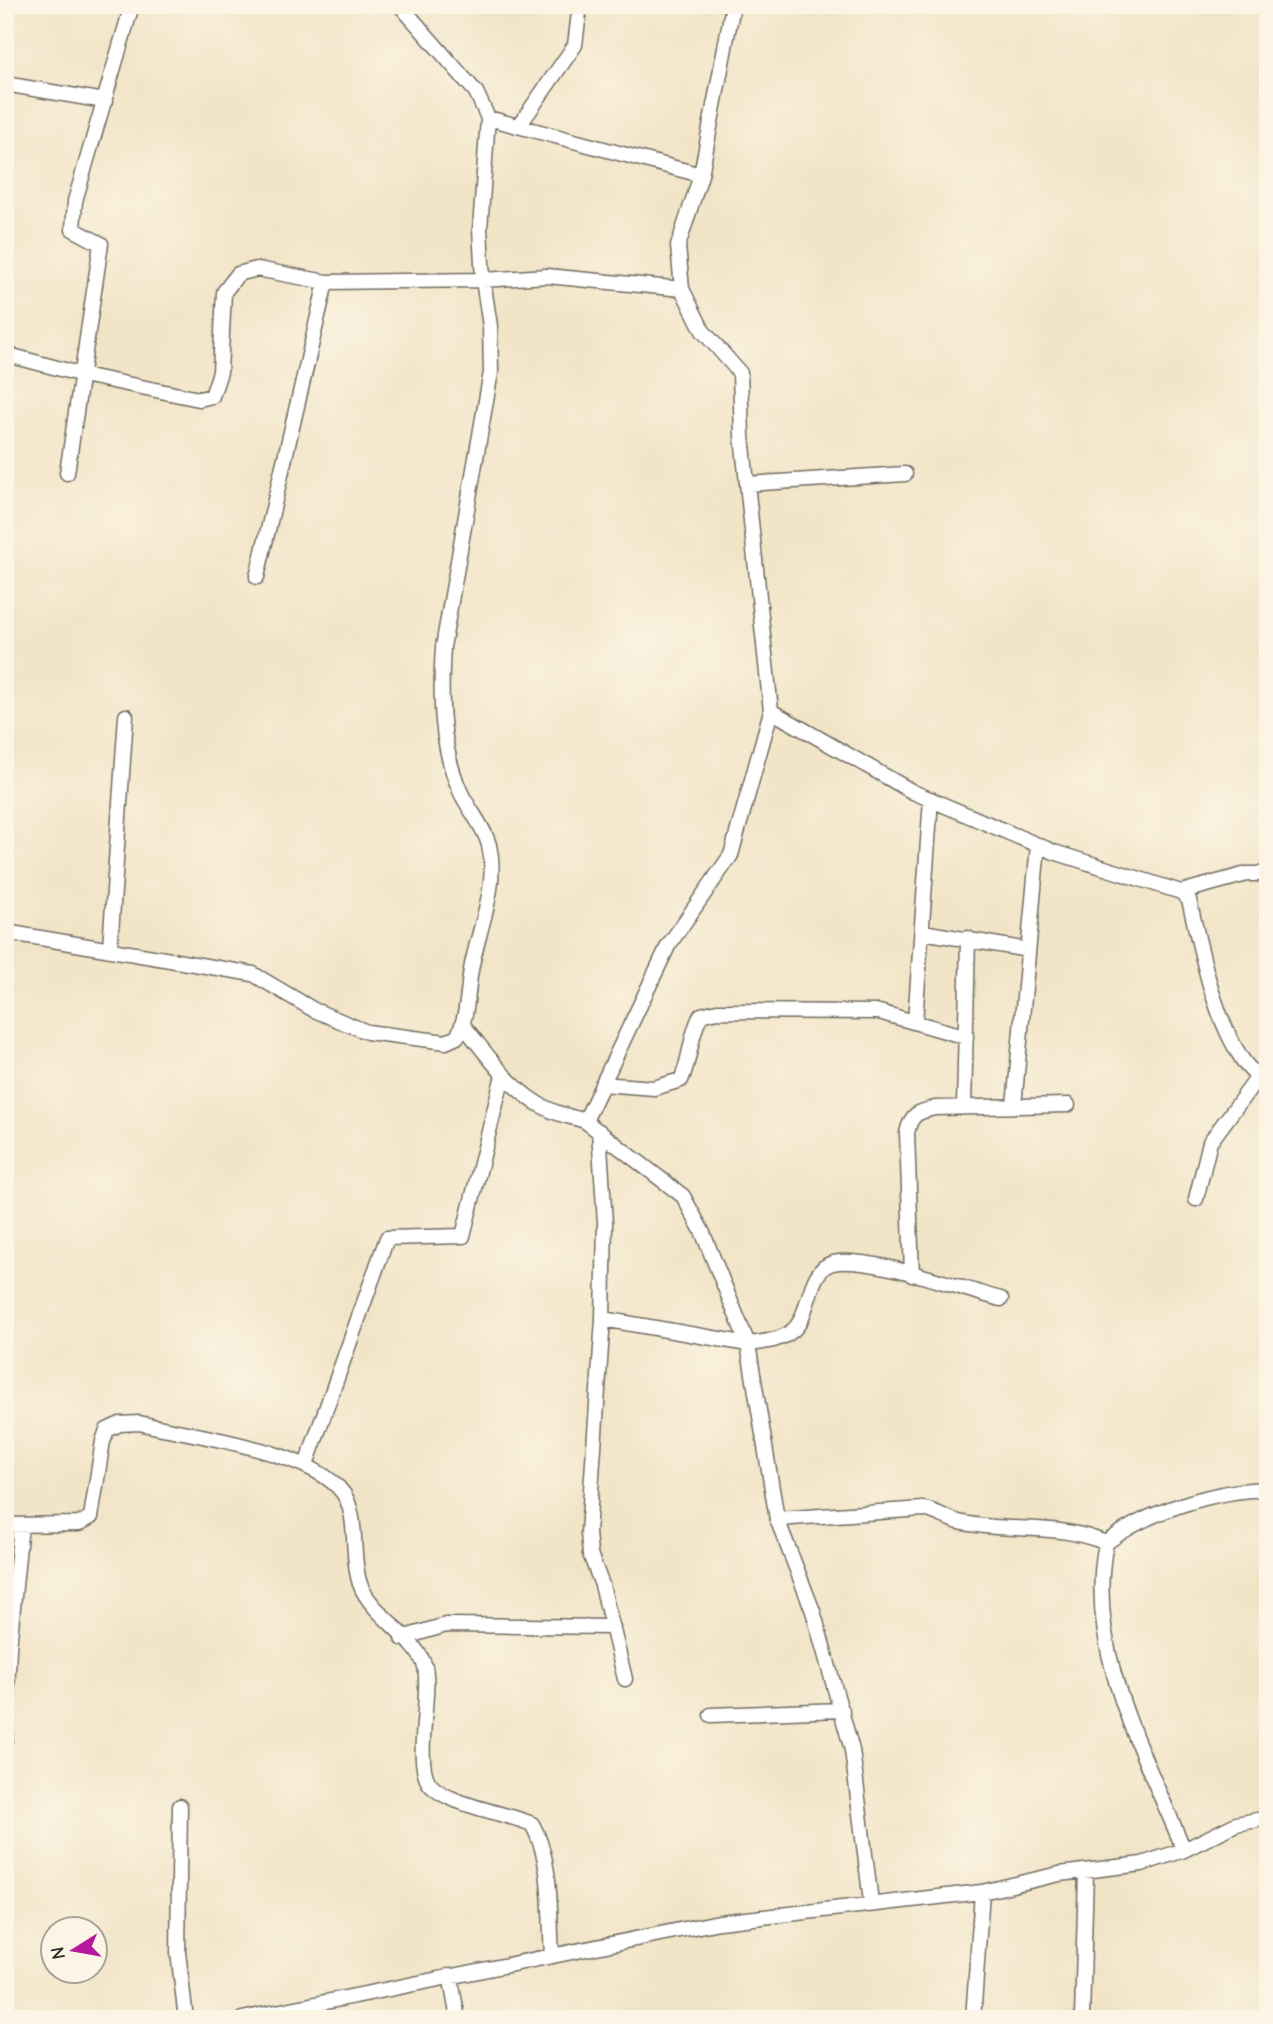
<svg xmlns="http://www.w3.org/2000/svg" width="1273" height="2024" viewBox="0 0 1273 2024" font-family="'Comic Neue',sans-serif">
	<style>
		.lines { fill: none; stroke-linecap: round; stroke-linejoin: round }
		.minor-casing { stroke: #716c62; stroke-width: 17 }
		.minor { stroke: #fff; stroke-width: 14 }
	</style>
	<rect width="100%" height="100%" fill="#fcf5e5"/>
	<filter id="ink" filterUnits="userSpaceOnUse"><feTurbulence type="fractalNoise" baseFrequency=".0143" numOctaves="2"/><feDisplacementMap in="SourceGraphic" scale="14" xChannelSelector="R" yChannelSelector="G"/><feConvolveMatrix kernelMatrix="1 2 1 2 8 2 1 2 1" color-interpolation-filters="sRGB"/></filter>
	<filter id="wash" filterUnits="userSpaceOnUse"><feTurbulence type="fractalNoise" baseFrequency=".00686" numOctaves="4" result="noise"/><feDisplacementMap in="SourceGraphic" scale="28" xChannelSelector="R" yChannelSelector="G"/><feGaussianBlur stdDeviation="1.57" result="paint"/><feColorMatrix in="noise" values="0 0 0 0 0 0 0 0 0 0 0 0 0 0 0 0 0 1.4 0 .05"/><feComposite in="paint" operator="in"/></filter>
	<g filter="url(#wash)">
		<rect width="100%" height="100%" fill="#f2e4c7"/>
	</g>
	<g filter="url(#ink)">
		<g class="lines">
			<defs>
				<path id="minor" d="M733,5L701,175L678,246L682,289L703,331L740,373L742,436L771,711L731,855L668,946L585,1121L683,1196L702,1231L748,1344L777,1519L813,1611L852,1750L871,1902
					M5,84L105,101
					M488,118L701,175
					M519,126L575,45L580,5
					M5,354L83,375L199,399L212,396L220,372L224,292L238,274L257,269L326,282L483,280L547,276L682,289
					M67,473L101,244L73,229L75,201L132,5
					M747,484L905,474
					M257,577L326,282
					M771,711L913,792L1054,852L1181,892L1189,900C1202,953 1212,1013 1242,1059C1249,1070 1260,1079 1268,1088
					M1181,892L1247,874H1268
					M5,932L253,974L314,1010L367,1032L446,1042L457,1037C468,1016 467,993 471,970C478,929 499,887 489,845C484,826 469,810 461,793C440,747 440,696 443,647L491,372L490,326L483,280L480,229L488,118L476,92L400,5
					M923,932L1028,950
					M110,948L126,716
					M915,1022L931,799
					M463,1025C488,1055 512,1093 548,1109C559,1115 573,1117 585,1121
					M602,1084L654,1088L681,1080C691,1059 690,1034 701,1015L717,1011L879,1012L966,1037
					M1014,1106L1038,845
					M964,1107L968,938
					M599,1131L605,1223L603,1319L588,1533L590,1554L602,1585L625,1679
					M1196,1199L1210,1142L1258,1077
					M912,1275L907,1133C911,1114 917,1112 935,1108L1068,1105
					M603,1319L748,1344C765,1342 786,1340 797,1326C810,1310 809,1268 833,1263C869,1255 962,1289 1001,1299
					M306,1465L387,1238L463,1236L503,1075
					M777,1519L923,1509C936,1511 947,1519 959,1522C1012,1534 1052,1521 1106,1543
					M5,1525L79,1524L91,1517L103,1441L107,1430L120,1424L139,1423C189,1435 326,1452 347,1500C358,1526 351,1558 360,1584C371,1615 418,1639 425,1667C431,1695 414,1761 429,1783C444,1804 506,1813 532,1824C553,1861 549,1913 552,1955
					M402,1638L446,1625L613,1627
					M711,1715L842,1710
					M5,1740L9,1648L21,1525
					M180,1806L178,1952L186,2019
					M1184,1850C1145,1755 1084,1649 1106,1543C1147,1511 1216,1490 1268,1489
					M450,1975L458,2019
					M242,2019L719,1922L982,1892L1059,1874L1142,1864L1184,1850L1236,1824L1268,1818
					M973,2019L982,1892
					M1082,2019L1086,1871"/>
			</defs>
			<!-- minor casing -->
			<use href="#minor" class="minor-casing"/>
			<!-- minor -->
			<use href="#minor" class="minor"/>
		</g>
	</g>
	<!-- margin -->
	<rect width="1273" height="2024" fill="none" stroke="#fcf5e5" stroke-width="28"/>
	<!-- north arrow -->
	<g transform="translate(74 1950) rotate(259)"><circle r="33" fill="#fcf5e5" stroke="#a8a49b" stroke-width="2"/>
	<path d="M0-5L12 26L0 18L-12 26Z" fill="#b5179e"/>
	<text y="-10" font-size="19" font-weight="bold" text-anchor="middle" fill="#2b2b2b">N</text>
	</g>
</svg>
